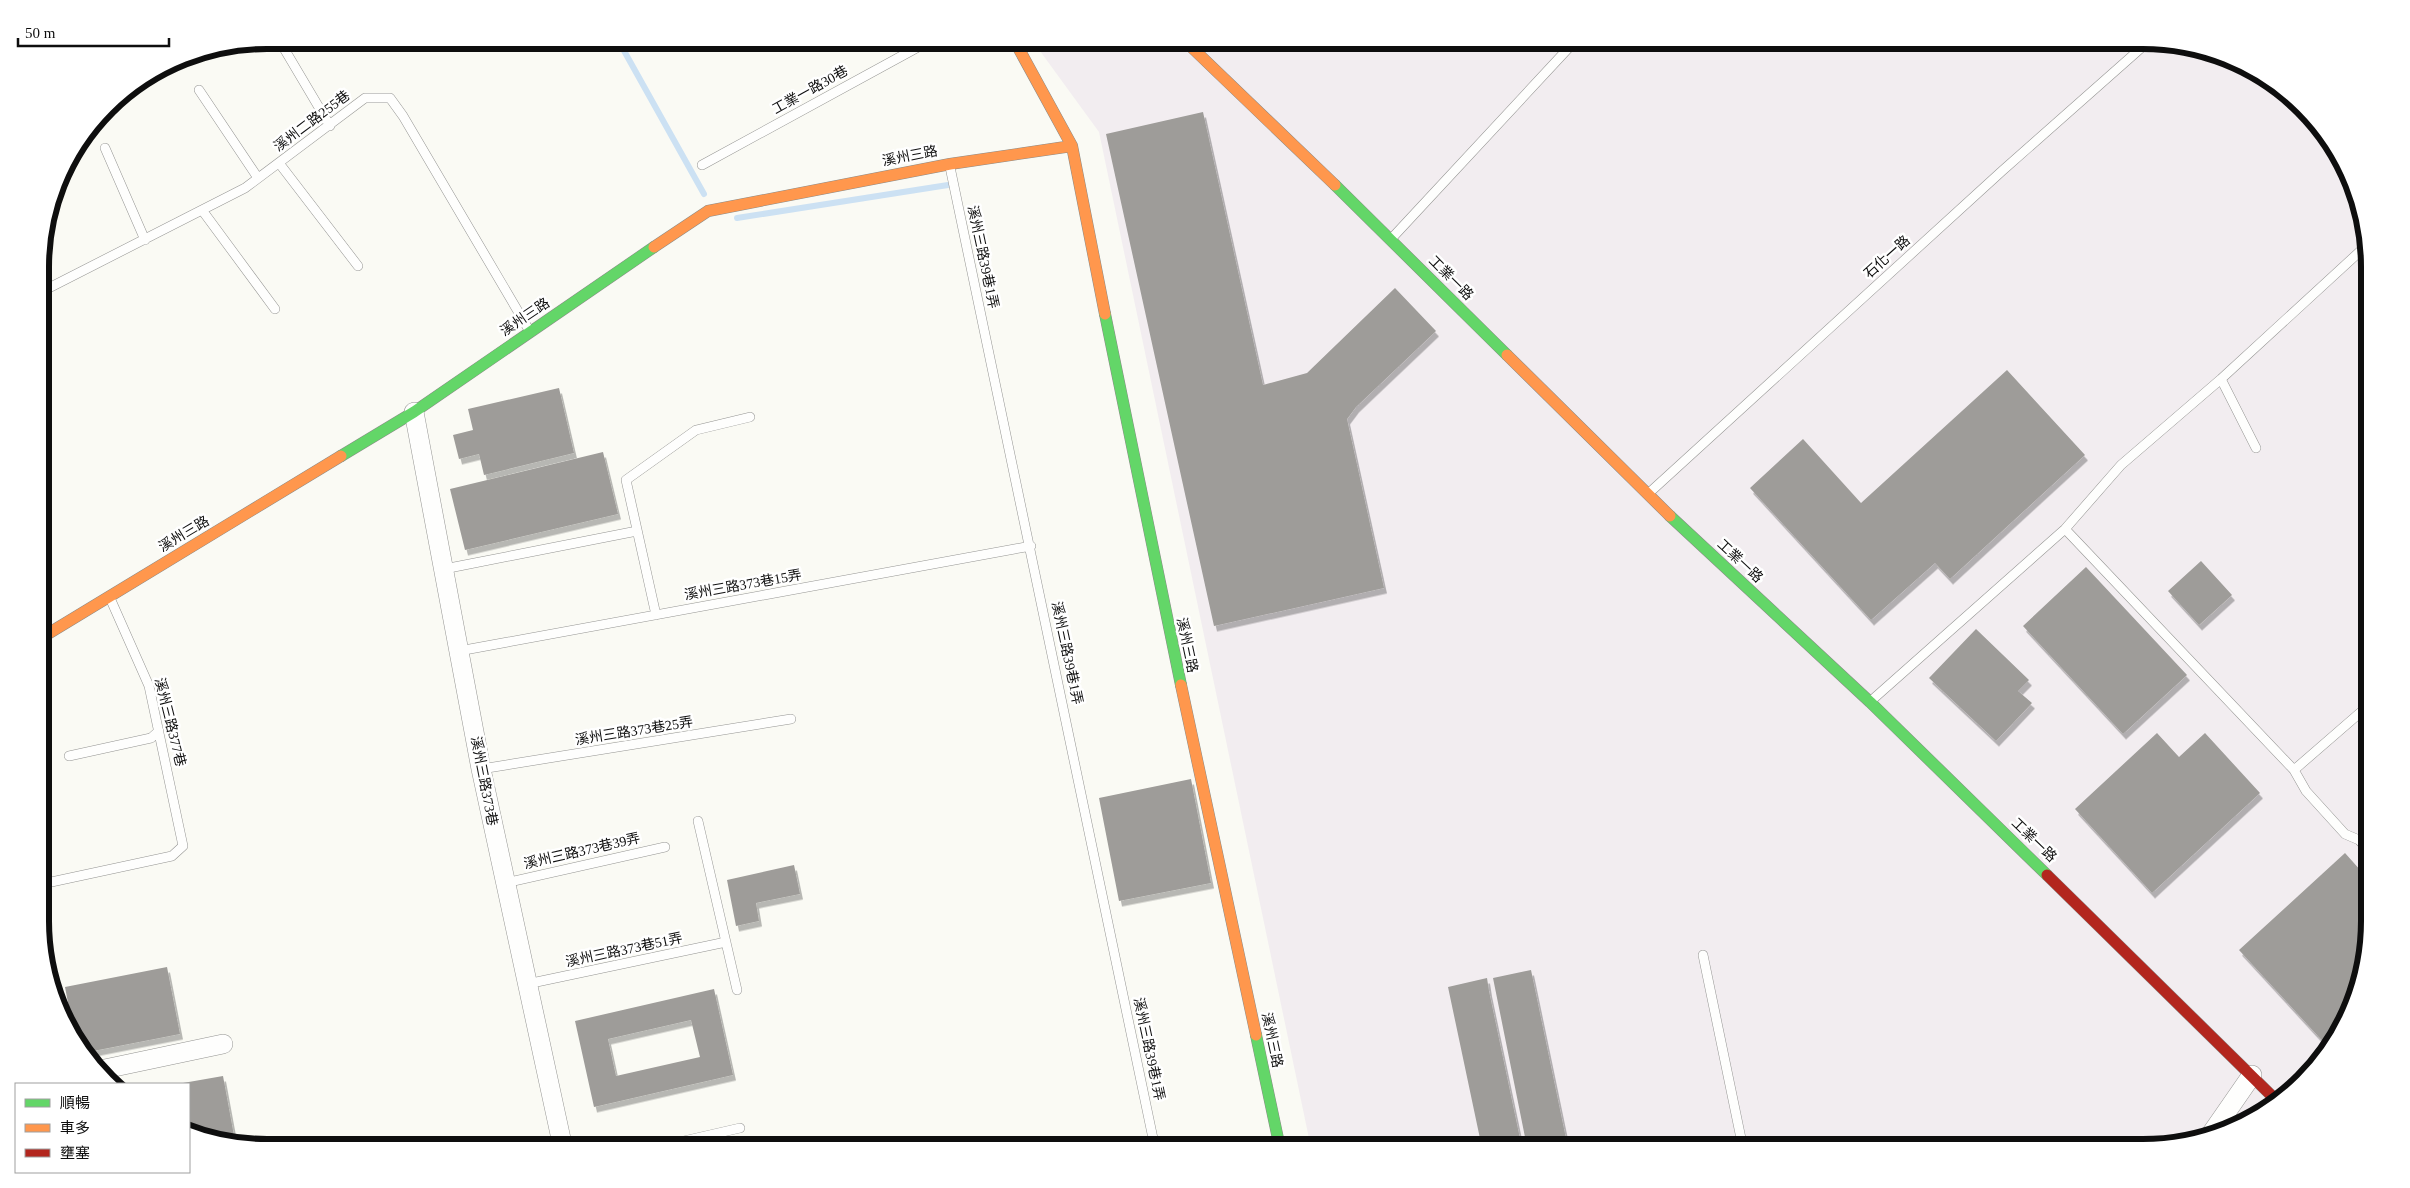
<svg xmlns="http://www.w3.org/2000/svg" width="2410" height="1188" viewBox="0 0 2410 1188" font-family="'Times New Roman','Noto Sans TC',serif">
	<style>
		.industrial { fill: #f2edf0 }
		.lines { fill: none; stroke-linecap: round; stroke-linejoin: round }
		.stream { stroke: #cce1f3; stroke-width: 6 }
		.building { fill: #9e9c99; fill-rule: evenodd; filter: url(#shadow) }
		.lane-casing { stroke: #949492; stroke-width: 10 }
		.street-casing { stroke: #949492; stroke-width: 20 }
		.fast-casing { stroke: #8b8b88; stroke-width: 12 }
		.slow-casing { stroke: #8b8b88; stroke-width: 12 }
		.jam-casing { stroke: #8b8b88; stroke-width: 12 }
		.lane { stroke: #fefefd; stroke-width: 9 }
		.street { stroke: #fefefd; stroke-width: 19 }
		.fast { stroke: #63d668; stroke-width: 11 }
		.slow { stroke: #ff974d; stroke-width: 11 }
		.jam { stroke: #b3261e; stroke-width: 11 }
		.labels { text-anchor: middle; dominant-baseline: central; stroke-width: 5; stroke-linejoin: round; paint-order: stroke }
		.street-label { font-size: 14px; fill: #0e0e0e; stroke: #fff }
		.rim { fill: none; stroke: #0e0e0e; stroke-width: 6 }
	</style>
	<defs>
		<filter id="shadow"><feDropShadow dx="3" dy="5.5" stdDeviation="0" flood-color="#0004"/></filter>
	</defs>
	<rect width="100%" height="100%" fill="#fafaf4"/>
	<!-- industrial -->
	<path class="industrial" d="M1032,40H2143L2243,63L2323,129L2353,180L2368,238L2370,921L2347,1021L2314,1071L2269,1110L2216,1136L2158,1148H1311L1099,132Z"/>
	<g class="lines">
		<!-- stream -->
		<path class="stream" d="M618,40L704,194
			M737,218L948,185"/>
	</g>
	<!-- building -->
	<path class="building" d="M1203,112L1263,385L1307,373L1395,288L1436,331L1356,407L1347,419L1384,588L1214,626L1106,134Z
		M2007,370L2085,455L1950,579L1935,563L1871,620L1750,488L1803,439L1861,503Z
		M559,388L574,453L484,475L479,454L459,459L453,435L473,430L468,409Z
		M603,452L618,514L465,550L450,489Z
		M2201,561L2232,595L2199,625L2168,591Z
		M2086,567L2187,675L2123,734L2023,626Z
		M1976,629L2029,680L2018,691L2032,703L1996,741L1929,678Z
		M2157,733L2179,757L2205,733L2260,793L2152,893L2075,809Z
		M1191,779L1211,883L1119,901L1099,798Z
		M2345,853L2370,881V921L2347,1021L2329,1048L2239,950Z
		M794,865L800,894L756,903L759,921L736,926L727,880Z
		M167,967L180,1034L83,1053L75,1039L65,987Z
		M1531,970L1536,994L1568,1148H1528L1525,1137L1493,978Z
		M1487,978L1489,991L1522,1148H1482L1448,987Z
		M714,989L733,1075L594,1107L575,1021ZM691,1020L700,1057L616,1076L608,1039Z
		M223,1076L235,1141L189,1130V1084L183,1083Z"/>
	<g class="lines">
		<defs>
			<path id="lane" d="M279,40L330,126
				M199,90L258,178
				M105,148L145,240
				M279,163L358,266
				M702,165L931,40
				M950,167L1155,1148
				M202,210L275,309
				M1392,238L1576,40
				M41,292L245,188L365,98H390L403,116L529,330
				M2221,379L2256,448
				M1649,493L2002,171L2149,41
				M2065,529L2294,770L2306,791L2345,834L2359,840L2370,852
				M444,569L637,531
				M656,615L626,480L696,430L750,417
				M459,651L1031,546
				M1872,700L2065,529L2121,465L2221,379L2368,244
				M69,756L151,738L159,731
				M481,769L791,719
				M2294,770L2369,705
				M698,821L737,990
				M2359,840L2370,831
				M505,883L665,847
				M42,884L172,856L183,846L149,686L110,598
				M1703,955L1743,1148
				M527,984L726,942
				M653,1148L740,1128"/>
			<path id="street" d="M414,412L481,769L563,1148
				M100,1070L223,1044
				M2209,1137L2252,1075"/>
			<path id="fast" d="M1335,185L1507,355
				M1105,314L1181,685
				M341,456L414,412L654,247
				M1670,516L1870,702L2047,875
				M1256,1035L1280,1148"/>
			<path id="slow" d="M1014,40L1072,146L1105,314
				M1184,40L1335,185
				M654,247L708,211L950,164L1072,146
				M1507,355L1670,516
				M41,638L341,456
				M1181,685L1256,1035"/>
			<path id="jam" d="M2047,875L2278,1102"/>
		</defs>
		<!-- lane casing -->
		<use href="#lane" class="lane-casing"/>
		<!-- street casing -->
		<use href="#street" class="street-casing"/>
		<!-- fast casing -->
		<use href="#fast" class="fast-casing"/>
		<!-- slow casing -->
		<use href="#slow" class="slow-casing"/>
		<!-- jam casing -->
		<use href="#jam" class="jam-casing"/>
		<!-- lane -->
		<use href="#lane" class="lane"/>
		<!-- street -->
		<use href="#street" class="street"/>
		<!-- fast -->
		<use href="#fast" class="fast"/>
		<!-- slow -->
		<use href="#slow" class="slow"/>
		<!-- jam -->
		<use href="#jam" class="jam"/>
	</g>
	<g class="labels">
		<!-- street labels -->
		<g class="street-label">
			<text transform="translate(810 90) rotate(-29)">工業一路30巷</text>
			<text transform="translate(312 121) rotate(-37)">溪州二路255巷</text>
			<text transform="translate(910 156) rotate(-11)">溪州三路</text>
			<text transform="translate(983 257) rotate(78)">溪州三路39巷1弄</text>
			<text transform="translate(1887 257) rotate(-42)">石化一路</text>
			<text transform="translate(1451 278) rotate(45)">工業一路</text>
			<text transform="translate(525 317) rotate(-34)">溪州三路</text>
			<text transform="translate(184 534) rotate(-31)">溪州三路</text>
			<text transform="translate(1740 561) rotate(43)">工業一路</text>
			<text transform="translate(743 585) rotate(-10)">溪州三路373巷15弄</text>
			<text transform="translate(1187 645) rotate(78)">溪州三路</text>
			<text transform="translate(1067 653) rotate(78)">溪州三路39巷1弄</text>
			<text transform="translate(170 722) rotate(76)">溪州三路377巷</text>
			<text transform="translate(634 731) rotate(-9)">溪州三路373巷25弄</text>
			<text transform="translate(484 781) rotate(79)">溪州三路373巷</text>
			<text transform="translate(2034 840) rotate(44)">工業一路</text>
			<text transform="translate(582 851) rotate(-13)">溪州三路373巷39弄</text>
			<text transform="translate(624 950) rotate(-12)">溪州三路373巷51弄</text>
			<text transform="translate(1272 1040) rotate(78)">溪州三路</text>
			<text transform="translate(1149 1049) rotate(78)">溪州三路39巷1弄</text>
		</g>
	</g>
	<!-- crop -->
	<path d="M0 0H2410V1188H0ZM267 49H2143A218 218 0 0 1 2361 267V921A218 218 0 0 1 2143 1139H267A218 218 0 0 1 49 921V267A218 218 0 0 1 267 49Z" fill="#fff" fill-rule="evenodd"/>
	<path class="rim" d="M267 49H2143A218 218 0 0 1 2361 267V921A218 218 0 0 1 2143 1139H267A218 218 0 0 1 49 921V267A218 218 0 0 1 267 49Z"/>
	<!-- legend -->
	<rect x="15" y="1083" width="175" height="90" fill="#ffffff" stroke="#9f9f9f"/>
	<rect x="25" y="1099" width="25" height="8" fill="#63d668" stroke="#9f9f9f"/>
	<text x="60" y="1108" font-size="15" fill="#0e0e0e">順暢</text>
	<rect x="25" y="1124" width="25" height="8" fill="#ff974d" stroke="#9f9f9f"/>
	<text x="60" y="1133" font-size="15" fill="#0e0e0e">車多</text>
	<rect x="25" y="1149" width="25" height="8" fill="#b3261e" stroke="#9f9f9f"/>
	<text x="60" y="1158" font-size="15" fill="#0e0e0e">壅塞</text>
	<!-- scale -->
	<path d="M18 38v8h151v-8" fill="none" stroke="#0e0e0e" stroke-width="2.5"/>
	<text x="25" y="38" font-size="15" fill="#0e0e0e" stroke="#ffffff" stroke-width="4" paint-order="stroke">50 m</text>
</svg>
